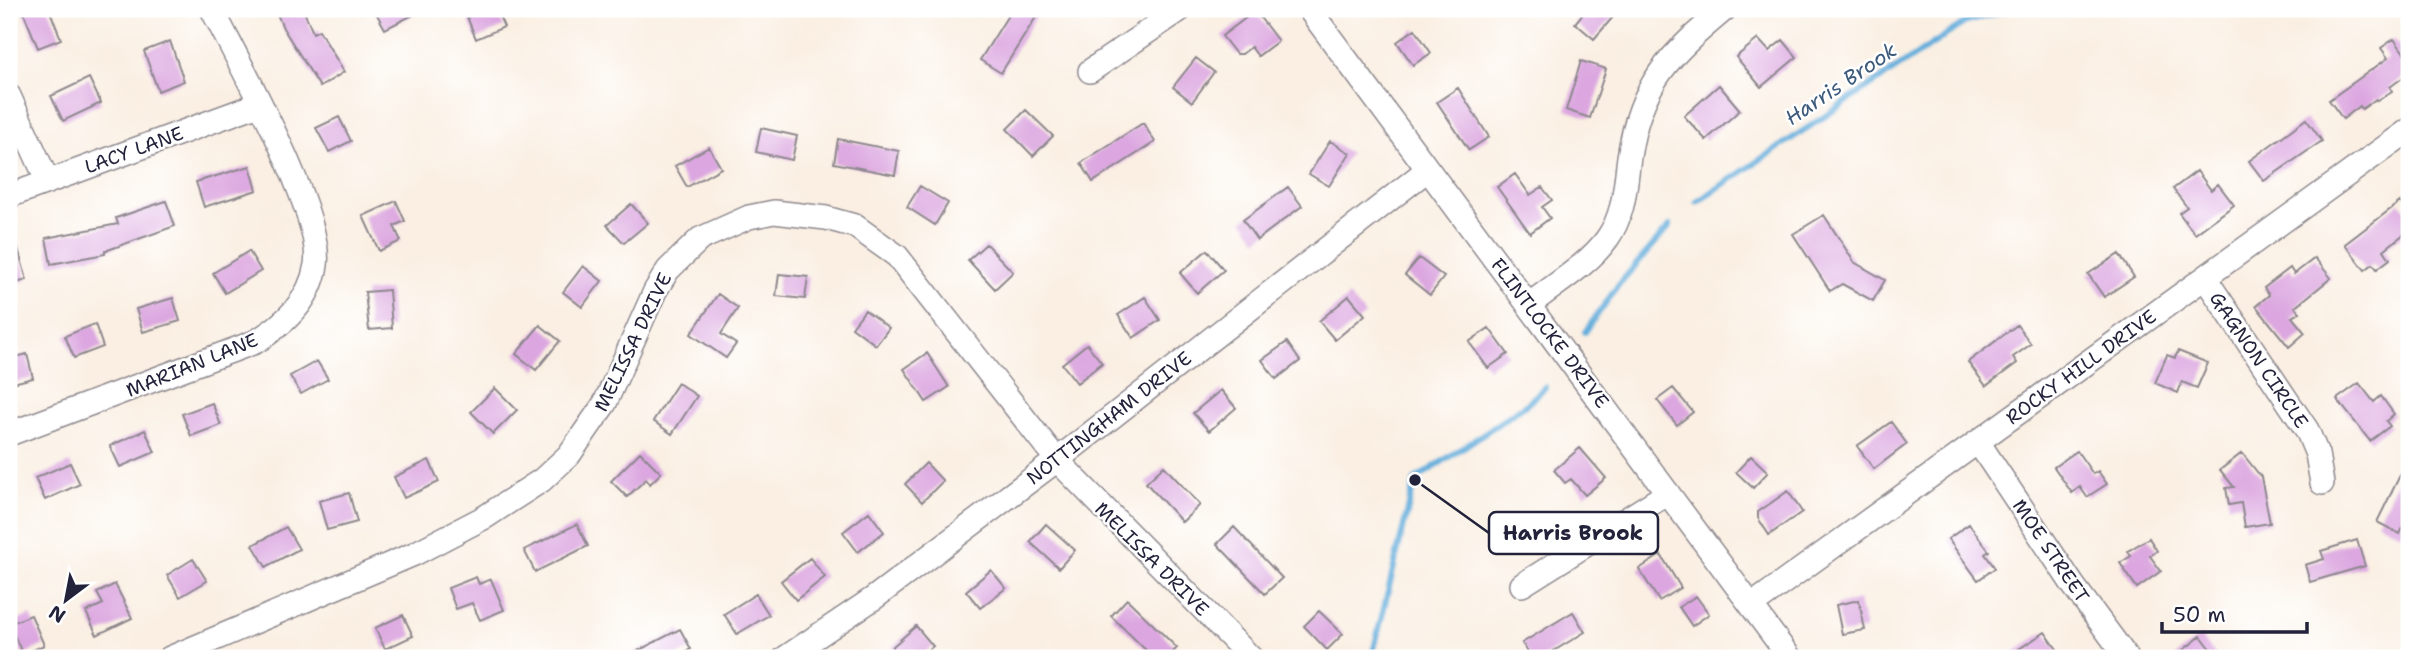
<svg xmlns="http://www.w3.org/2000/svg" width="2418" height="667" viewBox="0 0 2418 667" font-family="'Shantell Sans',sans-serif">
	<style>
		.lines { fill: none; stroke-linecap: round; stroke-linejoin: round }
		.stream { stroke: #64aedc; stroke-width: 6 }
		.building { fill: #dca7e0 }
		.street-casing { stroke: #8e888e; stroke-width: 26 }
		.street { stroke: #fff; stroke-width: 23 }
		.labels { text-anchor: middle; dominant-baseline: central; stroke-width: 5; stroke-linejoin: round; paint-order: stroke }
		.street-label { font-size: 19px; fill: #22223b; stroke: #fff }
		.water-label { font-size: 21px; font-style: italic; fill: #3c5a7b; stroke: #fff }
		.leader { fill: none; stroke: #22223b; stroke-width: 2.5 }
		.callout-dot { fill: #22223b; stroke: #fff; stroke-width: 2.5 }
		.callout { fill: #fff; stroke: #22223b; stroke-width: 2.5 }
		.callout-label { font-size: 21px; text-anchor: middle; font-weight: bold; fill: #22223b }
	</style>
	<rect width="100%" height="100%" fill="#fff"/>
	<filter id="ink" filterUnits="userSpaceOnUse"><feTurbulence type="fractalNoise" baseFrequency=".0143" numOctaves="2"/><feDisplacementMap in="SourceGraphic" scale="14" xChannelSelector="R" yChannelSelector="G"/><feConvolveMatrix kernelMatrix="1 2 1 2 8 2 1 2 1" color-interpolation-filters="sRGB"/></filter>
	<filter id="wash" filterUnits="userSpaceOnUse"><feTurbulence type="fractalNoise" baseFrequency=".00686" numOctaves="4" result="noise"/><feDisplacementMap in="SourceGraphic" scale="28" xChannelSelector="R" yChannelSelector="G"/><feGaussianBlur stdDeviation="1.57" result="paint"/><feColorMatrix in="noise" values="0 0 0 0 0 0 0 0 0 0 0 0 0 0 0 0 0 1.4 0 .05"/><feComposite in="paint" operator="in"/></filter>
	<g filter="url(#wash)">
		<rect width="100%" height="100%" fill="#faefe2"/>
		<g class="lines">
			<!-- stream -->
			<path class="stream" d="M1697,202L1964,23L2010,9
				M1585,332L1619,284L1670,226
				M1368,658L1373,653L1415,480L1527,404L1545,387"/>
		</g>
		<g id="blocks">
			<!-- building -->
			<path class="building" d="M22,9H49L61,39L38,48Z
				M275,9H303L313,33L319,30L344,72L320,87L283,28Z
				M374,9H425L385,29Z
				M473,9H496L504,27L476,39L465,12Z
				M1012,9H1041L1001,73L980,60Z
				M1587,9H1620L1594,39L1575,23Z
				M1255,11L1278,41L1258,56L1251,47L1242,54H1236L1222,36Z
				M1415,29L1431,53L1413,65L1397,42Z
				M1758,39L1769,51L1783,40L1797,57L1761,87L1736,57Z
				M2394,39L2409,60V73L2390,87L2392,91L2377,101L2376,99L2362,109L2360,106L2343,119L2329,100L2388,58L2381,48Z
				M170,41L184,81L158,91L144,51Z
				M1196,58L1214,72L1192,102L1173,87Z
				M1581,61L1606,69L1590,118L1566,110Z
				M89,78L101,103L63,121L51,96Z
				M1719,85L1740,110L1706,140L1684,116Z
				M1458,88L1489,137L1469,150L1437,102Z
				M1026,110L1053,136L1033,156L1007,129Z
				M339,117L351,141L329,152L316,128Z
				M2306,119L2322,141L2264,181L2249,161Z
				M1143,123L1155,142L1093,182L1081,163Z
				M761,128L797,136L792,160L756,152Z
				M838,139L899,151L895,175L834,163Z
				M1330,141L1350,153L1329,186L1309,174Z
				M709,147L721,168L687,187L675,166Z
				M250,166L257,190L204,207L196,182Z
				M2197,171L2211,190L2218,184L2234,205L2195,234L2179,213L2187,207L2173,189Z
				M1515,174L1530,195L1542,187L1552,200L1542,207L1550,218L1530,233L1497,187Z
				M920,186L948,203L935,225L907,207Z
				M1288,187L1302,206L1257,240L1243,220Z
				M166,201L175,226L105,251V254L51,264L46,238L118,224L116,218Z
				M396,201L405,221L394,226L401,241L379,251L363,216Z
				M2400,202L2409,213V230L2384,250L2390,259L2377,269L2373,264L2365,270L2345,244Z
				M631,204L648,223L624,243L607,225Z
				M1824,215L1854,262L1885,280L1873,301L1842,284L1830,291L1793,234Z
				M13,231L27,280L9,285V232Z
				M986,244L1013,272L995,289L968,260Z
				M1207,250L1224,270L1197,293L1180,273Z
				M249,251L261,271L225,293L213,273Z
				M2119,254L2134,277L2104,297L2088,274Z
				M1419,258L1444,277L1430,295L1405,275Z
				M2315,258L2331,278L2295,307L2300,312L2292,317L2305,333L2289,347L2256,306L2269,295L2264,288L2290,268L2294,274Z
				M583,266L602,281L582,307L563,292Z
				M779,274L808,277L805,299L776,296Z
				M389,290L392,328L369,330L365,292Z
				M718,294L738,308L721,334L736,344L726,358L691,334Z
				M1349,296L1365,315L1335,340L1319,321Z
				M1145,297L1160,320L1133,338L1118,315Z
				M173,298L180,321L143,332L136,309Z
				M865,310L889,328L876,345L852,327Z
				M95,324L103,347L74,358L65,336Z
				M540,325L560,341L536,370L516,354Z
				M2017,325L2031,344L2013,357L2017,363L1986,386L1968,362Z
				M1489,328L1508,354L1488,368L1469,342Z
				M1287,342L1300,361L1276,379L1262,360Z
				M1087,344L1102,363L1077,383L1062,364Z
				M2178,351L2208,363L2197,388L2182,382L2178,393L2155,383L2167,355L2175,358Z
				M927,353L949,387L926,402L904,369Z
				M27,354L33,378L9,384V359Z
				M317,361L328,379L301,394L290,376Z
				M678,383L697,396L672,434L653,421Z
				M2359,383L2374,402L2381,396L2394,414L2386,421L2390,426L2370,441L2337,399Z
				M495,388L517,410L493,434L471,412Z
				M1673,388L1693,412L1677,425L1657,400Z
				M1221,390L1236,408L1209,431L1193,413Z
				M212,403L221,425L191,436L182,414Z
				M1891,422L1907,444L1874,469L1857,446Z
				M145,430L155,452L120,467L110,446Z
				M1580,448L1606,478L1585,495L1571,479L1565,483L1554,470Z
				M2077,451L2093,474L2098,471L2107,484L2087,497L2080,487L2072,493L2054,467Z
				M640,452L661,473L650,484L646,479L627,497L611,481Z
				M2242,453L2261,477L2270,523L2245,527L2241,503L2229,505L2226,488L2234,487L2220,470Z
				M1751,456L1768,472L1753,488L1736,472Z
				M2409,457V516L2400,534L2377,522Z
				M429,460L439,482L404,498L394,477Z
				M70,463L80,484L45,500L35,478Z
				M926,463L943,481L922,502L905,484Z
				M1164,466L1200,505L1182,522L1146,483Z
				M1788,491L1802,512L1769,535L1758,518V512Z
				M349,493L357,522L327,530L319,501Z
				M869,512L884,532L858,552L843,532Z
				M577,524L588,546L535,572L524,550Z
				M1046,524L1075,550L1059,568L1030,542Z
				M1969,524L1989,551L1985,554L1995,568L1978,580L1948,539Z
				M286,527L299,549L266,567L253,545Z
				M1234,527L1282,578L1265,594L1217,544Z
				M2149,538L2157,551L2150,556L2161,571L2137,588L2120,563L2131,556L2128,551Z
				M2357,540L2365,566L2310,582L2305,565L2324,559L2321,551Z
				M1661,555L1681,588L1659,601L1639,569Z
				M810,558L825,577L796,600L781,581Z
				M193,559L207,581L180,597L167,575Z
				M991,570L1006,588L980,608L966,591Z
				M476,577L479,584L491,579L504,610L480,620L472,603L456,609L448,588Z
				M115,584L132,618L97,635L86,612L103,604L97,593Z
				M756,594L769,615L737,634L724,614Z
				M1696,596L1709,614L1692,626L1679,607Z
				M1127,599L1177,648L1167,658H1154L1111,616Z
				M1859,600L1865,630L1842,634L1836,605Z
				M1319,611L1343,634L1327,650L1304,626Z
				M1573,612L1585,632L1542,658H1532L1522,643Z
				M31,615L44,645L23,655L9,624Z
				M403,615L413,636L385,649L375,628Z
				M916,626L933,646L918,658H902L892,647Z
				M680,629L691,649L673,658H624Z
				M2045,632L2063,658H2005Z
				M2201,636L2218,658H2173Z"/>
		</g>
	</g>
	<g filter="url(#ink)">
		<use href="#blocks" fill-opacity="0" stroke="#8e888e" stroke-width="2"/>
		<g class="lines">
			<defs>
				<path id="street" d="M1309,9L1790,658
					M1090,71L1181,9
					M9,96L48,182
					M9,196L259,104
					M2205,278L2307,430L2317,454L2322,483
					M1529,305C1555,284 1587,266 1607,239C1625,214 1625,186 1629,157C1640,82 1670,55 1725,9
					M9,434L255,342C285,324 310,301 316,265C324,214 238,61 212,9
					M1978,442L2073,585L2127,658
					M1522,585L1668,493
					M1752,605L2409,130
					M170,658L414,554L485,517L542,480L569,455L605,403L655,291L668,270L700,239L749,217L774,212L826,218L855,226L897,256L1057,460L1251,658
					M785,658L874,598L1057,460L1427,170"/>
			</defs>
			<!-- street casing -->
			<use href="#street" class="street-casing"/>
			<!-- street -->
			<use href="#street" class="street"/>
		</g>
	</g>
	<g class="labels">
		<!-- street labels -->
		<g class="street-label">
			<text transform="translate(134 150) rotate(-20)">LACY LANE</text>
			<text transform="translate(1550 333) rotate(53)">FLINTLOCKE DRIVE</text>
			<text transform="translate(633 342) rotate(-64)">MELISSA DRIVE</text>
			<text transform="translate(2259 360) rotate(56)">GAGNON CIRCLE</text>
			<text transform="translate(192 365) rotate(-22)">MARIAN LANE</text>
			<text transform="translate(2081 367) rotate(-36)">ROCKY HILL DRIVE</text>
			<text transform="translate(1109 418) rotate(-38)">NOTTINGHAM DRIVE</text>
			<text transform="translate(2051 551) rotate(56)">MOE STREET</text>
			<text transform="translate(1152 559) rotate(45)">MELISSA DRIVE</text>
		</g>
		<!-- water labels -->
		<g class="water-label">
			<text transform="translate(1841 84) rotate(-34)">Harris Brook</text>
		</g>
	</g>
	<!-- callouts -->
	<path class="leader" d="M1415 480L1489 533"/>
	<circle class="callout-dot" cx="1415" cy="480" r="7"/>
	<rect class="callout" x="1489" y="512" width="169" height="42" rx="7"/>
	<g class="callout-label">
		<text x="1573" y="540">Harris Brook</text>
	</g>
	<!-- margin -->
	<rect width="2418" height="667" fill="none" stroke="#fff" stroke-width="35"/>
	<!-- north arrow -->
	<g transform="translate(66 600) rotate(212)" stroke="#ffffff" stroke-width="5" paint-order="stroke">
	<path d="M0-5L12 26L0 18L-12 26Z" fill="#22223b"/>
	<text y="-10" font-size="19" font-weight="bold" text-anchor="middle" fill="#22223b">N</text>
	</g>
	<!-- scale -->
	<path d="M2162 622v10h145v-10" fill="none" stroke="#22223b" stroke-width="3.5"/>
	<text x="2173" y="622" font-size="21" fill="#22223b" stroke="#ffffff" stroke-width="5" paint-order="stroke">50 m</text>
</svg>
